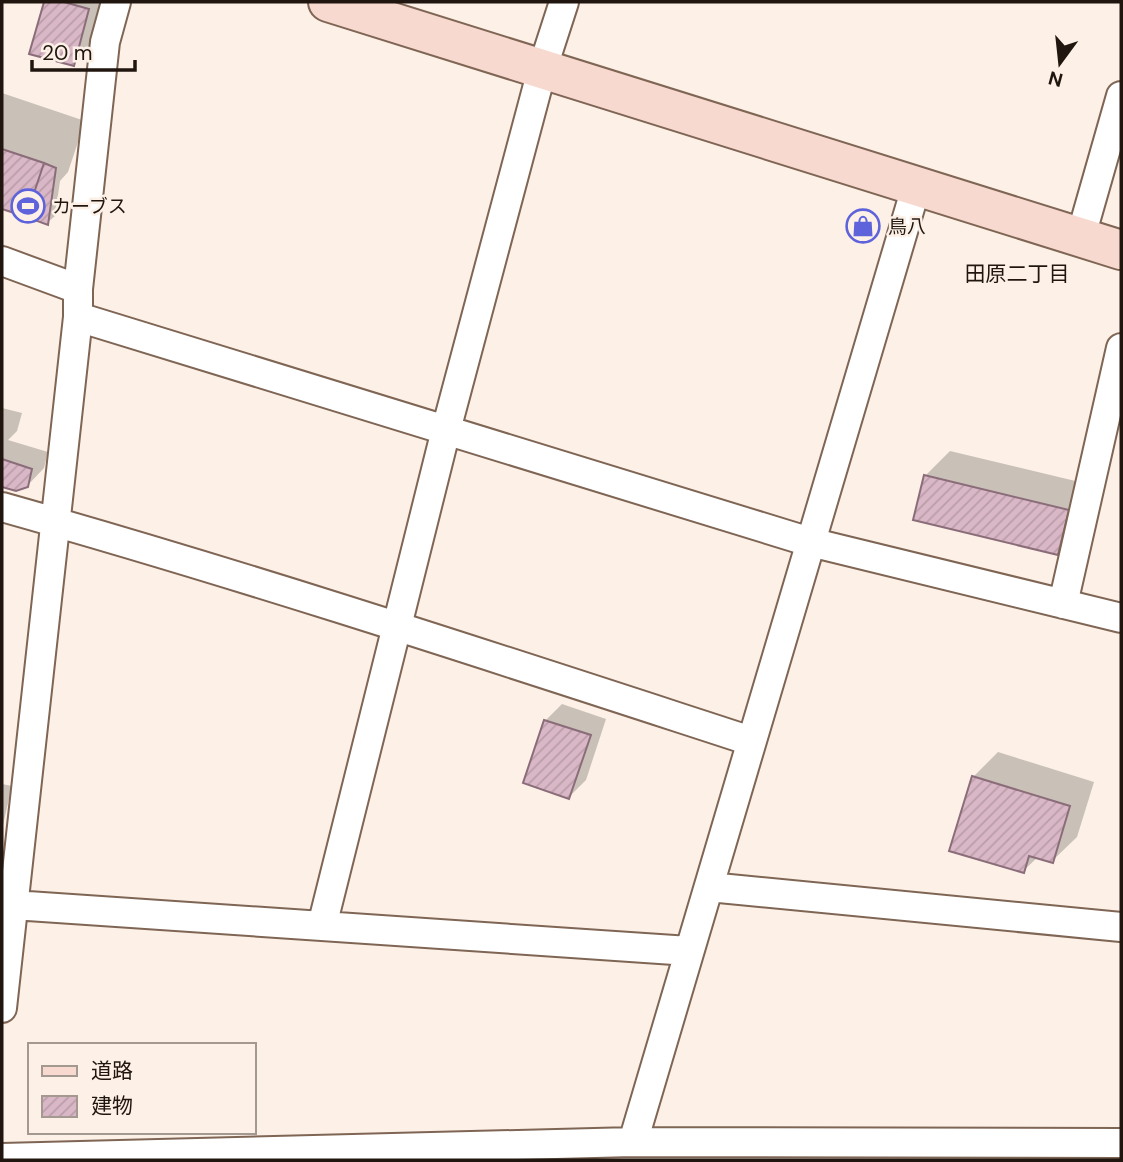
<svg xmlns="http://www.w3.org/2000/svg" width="1123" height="1162" viewBox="0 0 1123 1162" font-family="'DM Sans','Noto Sans JP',sans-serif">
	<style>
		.shadow { fill: #0003 }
		.building { fill: url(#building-hatch); stroke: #8b6d7a; stroke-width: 2 }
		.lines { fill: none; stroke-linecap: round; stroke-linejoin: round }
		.street-casing { stroke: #7f6554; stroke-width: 32 }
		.secondary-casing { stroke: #7f6554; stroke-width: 42 }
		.street { stroke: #fff; stroke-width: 28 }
		.secondary { stroke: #f7d9d0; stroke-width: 38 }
		.labels { text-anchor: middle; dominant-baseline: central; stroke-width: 5; stroke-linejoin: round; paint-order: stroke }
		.poi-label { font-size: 19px; fill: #21160f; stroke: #fcf0e7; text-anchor: start }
		.neighbourhood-label { font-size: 21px; fill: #21160f; stroke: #fcf0e7 }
	</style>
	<defs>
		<pattern id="building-hatch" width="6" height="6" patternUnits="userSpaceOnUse" patternTransform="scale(1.75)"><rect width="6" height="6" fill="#d9b7c6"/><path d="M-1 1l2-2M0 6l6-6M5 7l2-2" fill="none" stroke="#ba9da9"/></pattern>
	</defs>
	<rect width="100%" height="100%" fill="#fcf0e7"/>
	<!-- shadow -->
	<path class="shadow" d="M46,2H102L90,47L73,64L31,53Z
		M2,93L85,121L68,172L60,181L55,216L47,223L2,207Z
		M2,408L22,413L17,431L8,440L48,452L44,468L27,486L16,489L2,485Z
		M950,451L1092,485L1082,528L1057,553L926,475Z
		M562,704L606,719L586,780L569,797L545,721Z
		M998,752L1094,782L1077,837L1052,861L1038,857L1023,871L973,777Z
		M2,784L12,786L2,829Z"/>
	<!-- building -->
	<path class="building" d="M44,2H64L89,9L74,66L29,54Z
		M2,149L44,163L26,217L2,209Z
		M44,163L56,168L48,225L26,217Z
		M2,459L32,469L28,487L16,491L2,487Z
		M924,475L1069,510L1058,555L913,520Z
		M544,720L591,735L569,799L523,783Z
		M972,776L1070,806L1053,863L1029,856L1024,873L949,851Z"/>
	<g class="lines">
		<defs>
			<path id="street" d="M1081,236L1121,96
				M2,261L78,289
				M78,317L810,542L1121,618
				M2,507C254,578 502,660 751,741
				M1063,604L1121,348
				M709,887L1121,927
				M13,905L689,951
				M322,926L446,430L542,70L564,2
				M2,1008L78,317V289L105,42L116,2
				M633,1142L912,201L914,185
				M2,1158L633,1142L1121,1143"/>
			<path id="secondary" d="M328,2L1121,250"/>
		</defs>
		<!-- street casing -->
		<use href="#street" class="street-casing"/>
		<!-- secondary casing -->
		<use href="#secondary" class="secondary-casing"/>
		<!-- street -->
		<use href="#street" class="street"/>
		<!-- secondary -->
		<use href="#secondary" class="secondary"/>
	</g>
	<!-- icons -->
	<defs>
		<symbol id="stadium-ring" viewBox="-11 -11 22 22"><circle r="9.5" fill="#fcf0e7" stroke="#5f63db" stroke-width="1.5"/><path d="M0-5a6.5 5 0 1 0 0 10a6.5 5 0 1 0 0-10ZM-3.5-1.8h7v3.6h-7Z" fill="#5f63db"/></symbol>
		<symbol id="shop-ring" viewBox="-11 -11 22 22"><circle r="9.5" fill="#fcf0e7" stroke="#5f63db" stroke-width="1.5"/><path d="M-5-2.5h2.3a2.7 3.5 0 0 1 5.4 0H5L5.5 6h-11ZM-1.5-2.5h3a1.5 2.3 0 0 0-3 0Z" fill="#5f63db"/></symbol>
	</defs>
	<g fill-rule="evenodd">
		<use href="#stadium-ring" x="9" y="187" width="38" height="38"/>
		<use href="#shop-ring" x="844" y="207" width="38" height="38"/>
	</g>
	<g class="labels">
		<!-- poi labels -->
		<g class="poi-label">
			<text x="52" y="206">カーブス</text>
			<text x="888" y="226">鳥八</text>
		</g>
		<!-- neighbourhood labels -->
		<g class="neighbourhood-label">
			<text x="1017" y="274">田原二丁目</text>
		</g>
	</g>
	<!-- border -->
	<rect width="1123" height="1162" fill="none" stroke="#21160f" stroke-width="7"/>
	<!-- legend -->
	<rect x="28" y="1043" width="228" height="91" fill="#fcf0e7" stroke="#a49991" stroke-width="2"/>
	<rect x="42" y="1066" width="35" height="10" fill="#f7d9d0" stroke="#a49991" stroke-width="2"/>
	<text x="91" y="1078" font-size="21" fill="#21160f">道路</text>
	<rect x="42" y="1096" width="35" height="21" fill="url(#building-hatch)" stroke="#a49991" stroke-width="2"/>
	<text x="91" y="1113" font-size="21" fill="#21160f">建物</text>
	<!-- north arrow -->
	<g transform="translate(1060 63) rotate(195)" stroke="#fcf0e7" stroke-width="5" paint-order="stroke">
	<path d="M0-5L12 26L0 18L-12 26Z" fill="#21160f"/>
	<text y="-10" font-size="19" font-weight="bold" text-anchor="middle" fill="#21160f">N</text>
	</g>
	<!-- scale -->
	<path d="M32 60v10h103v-10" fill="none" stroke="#21160f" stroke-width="3.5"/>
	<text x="42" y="60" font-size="21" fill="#21160f" stroke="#fcf0e7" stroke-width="5" paint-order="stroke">20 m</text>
</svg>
